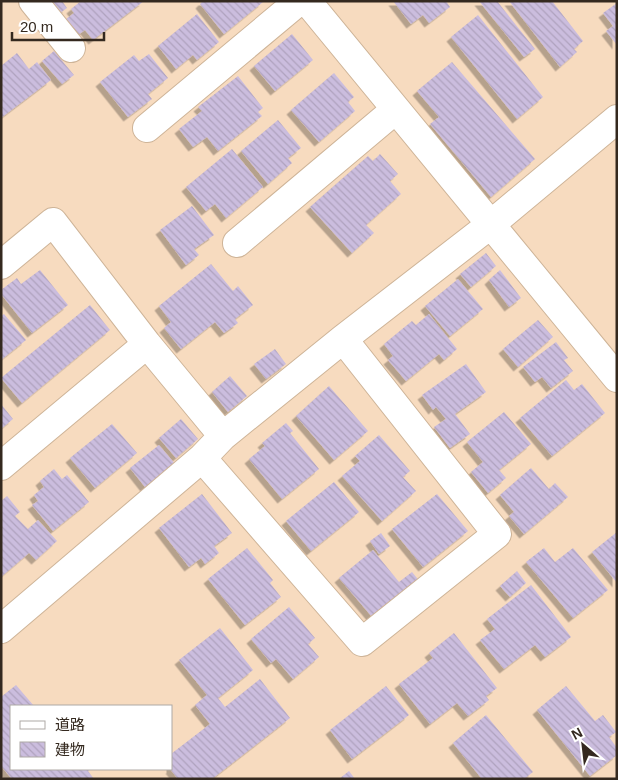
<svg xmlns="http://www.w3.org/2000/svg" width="618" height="780" viewBox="0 0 618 780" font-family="Helvetica,'Noto Sans JP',sans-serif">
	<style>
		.building { fill: url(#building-back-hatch); filter: url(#shadow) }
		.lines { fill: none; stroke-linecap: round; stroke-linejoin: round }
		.minor-casing { stroke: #ceb498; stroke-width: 30 }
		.minor { stroke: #fff; stroke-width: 28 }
	</style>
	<defs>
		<pattern id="building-back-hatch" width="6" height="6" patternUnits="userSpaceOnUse" patternTransform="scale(1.25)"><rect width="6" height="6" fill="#cbbdde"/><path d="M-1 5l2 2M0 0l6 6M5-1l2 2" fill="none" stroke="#afa2be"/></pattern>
		<filter id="shadow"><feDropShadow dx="-4.5" dy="4.5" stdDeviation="0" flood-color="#0004"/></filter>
	</defs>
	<rect width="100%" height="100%" fill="#f7dbbf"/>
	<!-- building -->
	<path class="building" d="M45,1H62L67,8L56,16Z
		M81,1H144L93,40L85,30L78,35L66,19L74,13L71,9Z
		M203,1H262L263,2L224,34L200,4Z
		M393,1H446L450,7L429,23L423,15L411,24Z
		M479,1H497L535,49L524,57Z
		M509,1H552L583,41L574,49L577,52L560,67Z
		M617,3V45L606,31L613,26L603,13Z
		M197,14L219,42L197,60L193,55L176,69L158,46Z
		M478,15L543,97L517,119L451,37Z
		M292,34L313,60L275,91L254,66Z
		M54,51L74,75L62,84L42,61Z
		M17,53L29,69L37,62L51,80L1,118V66Z
		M149,54L168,78L148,94L152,99L128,117L100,82L134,55L139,61Z
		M452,62L535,159L491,197L430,124L439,117L417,91Z
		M334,73L354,97L348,102L355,111L319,142L291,110Z
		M238,76L263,108L258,112L262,116L218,151L207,137L193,147L179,129L202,111L198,107Z
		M278,120L301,148L288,158L292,163L268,184L241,151Z
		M232,149L263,187L226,218L215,204L206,211L186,187Z
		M380,154L398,174L390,181L401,194L366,225L374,233L352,253L310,207L368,156L373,161Z
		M192,206L214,235L194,249L199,255L186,265L160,230Z
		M486,253L496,266L471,287L460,274Z
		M211,264L233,291L238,286L253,305L235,319L238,323L224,333L215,322L181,349L164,328L171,322L159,306Z
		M40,270L68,305L32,333L1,294V290L17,278L21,284Z
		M500,270L521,298L509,307L489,280Z
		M458,279L483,309L450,336L425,306Z
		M90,305L110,330L22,403L1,378Z
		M4,314L26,340L1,360V316Z
		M429,314L457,349L444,360L439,354L406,381L388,360L393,356L384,344L412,321L416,325Z
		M538,320L553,337L518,367L503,349Z
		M556,342L568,358L564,360L573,371L551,388L542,377L535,382L523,367Z
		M275,349L286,364L266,379L254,364Z
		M466,364L486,392L455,414L470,434L450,448L434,427L446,419L436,407L433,410L422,395Z
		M230,376L247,396L228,412L212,392Z
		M566,380L574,390L582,384L605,413L552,456L520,418Z
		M329,386L368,431L334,460L296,416Z
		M1,404L13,419L1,429Z
		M504,412L531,444L499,470L506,478L488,493L471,472L483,462L467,442Z
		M181,419L198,439L176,458L159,438Z
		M286,423L293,431L290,433L319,469L282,499L249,459L265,446L262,443Z
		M112,424L137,453L95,488L70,458Z
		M379,435L410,471L403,477L416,491L382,521L342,476L360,461L355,456Z
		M159,445L175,464L145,487L130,468Z
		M531,468L549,489L555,483L568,497L524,534L509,516L514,512L500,495Z
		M54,469L62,479L67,475L89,502L53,531L32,505L38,501L34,495L44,487L40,481Z
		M334,482L359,512L311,551L286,521Z
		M202,494L232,533L214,546L219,553L205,564L201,558L189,567L159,528Z
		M437,494L468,531L423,567L392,529Z
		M7,496L20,512L15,516L28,529L38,520L57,541L36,560L29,553L1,577V501Z
		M617,532V583L592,552Z
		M381,533L390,546L379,554L370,541Z
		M247,548L273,580L270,583L281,597L245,625L208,579Z
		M544,548L555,562L573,548L608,590L573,618L526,562Z
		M373,550L399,582L412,572L425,588L373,618L339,578Z
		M517,571L526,583L510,597L500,586Z
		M531,585L571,637L545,657L535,645L504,669L480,640L495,629L487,619Z
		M289,607L315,638L308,644L319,657L293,679L276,659L271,663L251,639Z
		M220,628L253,670L218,698L225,707L260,679L290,718L212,779H178L170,769H171V754L210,724L195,705L207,695L179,660Z
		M454,633L497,688L486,696L489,700L468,716L457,703L430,724L399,684L433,658L429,653Z
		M16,685L34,706H11V769H90L88,771L94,779H12L1,766V697Z
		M386,686L409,715L352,759L330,730Z
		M566,686L595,721L603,715L616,732L609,737L617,748V755L590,776L537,710Z
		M486,715L533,772L524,779H482L453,743Z
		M349,771L355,779H339Z"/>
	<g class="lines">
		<defs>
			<path id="minor" d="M33,1L71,48
				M307,1L617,378
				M147,128L299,1
				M237,243L395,110
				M1,265L53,222L147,344L223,436
				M202,458L362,642L497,534L343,339
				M1,466L147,344
				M1,629L202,458L223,436L343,339L490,225L617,119"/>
		</defs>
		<!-- minor casing -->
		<use href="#minor" class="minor-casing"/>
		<!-- minor -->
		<use href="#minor" class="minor"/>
	</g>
	<!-- border -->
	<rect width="618" height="780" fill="none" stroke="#34291f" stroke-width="5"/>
	<!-- legend -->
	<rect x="10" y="705" width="162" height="65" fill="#ffffff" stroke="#aea9a5"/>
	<rect x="20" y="721" width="25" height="8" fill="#ffffff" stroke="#aea9a5"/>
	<text x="55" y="730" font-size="15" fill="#34291f">道路</text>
	<rect x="20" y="742" width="25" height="15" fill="url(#building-back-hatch)" stroke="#aea9a5"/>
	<text x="55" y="755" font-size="15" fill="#34291f">建物</text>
	<!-- north arrow -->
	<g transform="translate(583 745) rotate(332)" stroke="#ffffff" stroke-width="4" paint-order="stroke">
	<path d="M0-4L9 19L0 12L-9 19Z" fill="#34291f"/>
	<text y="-8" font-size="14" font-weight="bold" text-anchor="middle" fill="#34291f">N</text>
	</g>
	<!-- scale -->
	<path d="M12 32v8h92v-8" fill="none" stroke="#34291f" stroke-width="2.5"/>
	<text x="20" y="32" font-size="15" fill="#34291f" stroke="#ffffff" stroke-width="4" paint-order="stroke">20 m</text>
</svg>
